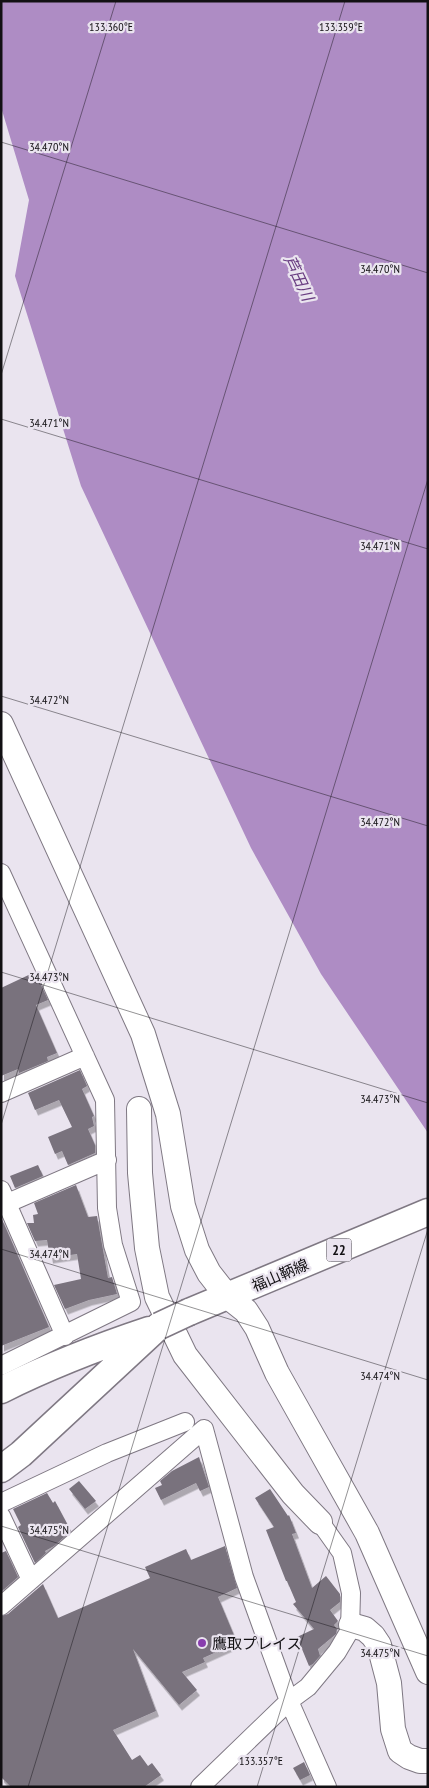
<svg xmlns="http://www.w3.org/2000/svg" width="429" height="1788" viewBox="0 0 429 1788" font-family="'PT Sans Narrow','Noto Sans JP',sans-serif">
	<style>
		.water { fill: #ae8cc4 }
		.building { fill: #79727d; filter: url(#shadow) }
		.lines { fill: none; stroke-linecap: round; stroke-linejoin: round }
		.street-casing { stroke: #7f7883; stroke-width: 20 }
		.secondary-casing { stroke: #7f7883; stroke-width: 26 }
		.primary-casing { stroke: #7f7883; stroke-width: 29 }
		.street { stroke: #fff; stroke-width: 18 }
		.secondary { stroke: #fff; stroke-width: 24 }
		.primary { stroke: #fff; stroke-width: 26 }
		.primary-bridge-casing { stroke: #7f7883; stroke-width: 29; stroke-linecap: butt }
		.primary-bridge { stroke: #fff; stroke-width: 26 }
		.ticks { fill: none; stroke: #121013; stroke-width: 1; stroke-opacity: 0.45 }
		.poi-dot { fill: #883dae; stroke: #eae4ef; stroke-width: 2 }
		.labels { text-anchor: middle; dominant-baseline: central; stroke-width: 4.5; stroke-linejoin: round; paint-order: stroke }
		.shield { fill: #eae4ef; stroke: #535055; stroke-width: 1 }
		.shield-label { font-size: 14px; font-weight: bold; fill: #121013 }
		.street-label { font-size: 15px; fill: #121013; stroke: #eae4ef }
		.poi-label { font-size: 15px; fill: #121013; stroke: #eae4ef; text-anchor: start }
		.water-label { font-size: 16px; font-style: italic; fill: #693d82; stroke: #eae4ef }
		.ticks-label { font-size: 12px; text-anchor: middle; fill: #121013; stroke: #eae4ef; stroke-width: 4.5; stroke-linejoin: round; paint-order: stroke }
	</style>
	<defs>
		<filter id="shadow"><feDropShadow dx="3" dy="5.5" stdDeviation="0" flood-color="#0004"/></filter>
	</defs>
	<rect width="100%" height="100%" fill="#eae4ef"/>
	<!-- water -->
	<path class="water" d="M1,1H428V1133L321,974L251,848L81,486L15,276L29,200L1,107Z"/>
	<!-- building -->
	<path class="building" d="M35,972L48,1000L36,1005L57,1053L47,1057L48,1061L19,1073L18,1069L1,1076V988Z
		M80,1070L87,1086L82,1089L94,1116L92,1117L94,1126L88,1129L95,1145V1153L68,1165L62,1151L55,1154L48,1137L72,1127L59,1100L35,1110L28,1093Z
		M38,1165L43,1176L15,1188L10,1176Z
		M76,1185L88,1217L97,1216L108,1278L112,1277L117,1294L89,1300L65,1309L54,1285L81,1279L77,1254L50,1258L47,1240L35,1241L27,1223H34L33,1215L38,1214L34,1203Z
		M1,1217L49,1327L1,1346Z
		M199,1457L209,1487L200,1491L196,1483L161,1500L155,1488L162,1485L160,1481L172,1471Z
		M79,1481L96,1501L85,1509L69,1489Z
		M270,1489L288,1516L289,1515L296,1533L292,1534L312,1588L326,1576L340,1594V1602L330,1610L338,1621L334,1625L337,1629L336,1634L318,1649L320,1656L313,1664L309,1666L297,1637L314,1629L293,1604L296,1602L287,1581H286L266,1530L274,1527L255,1498Z
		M47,1493L53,1503L55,1501L71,1531L54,1546L45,1551L46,1553L35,1563L18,1527L21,1525L13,1509Z
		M225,1546L237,1588L218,1597L236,1640L231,1642L232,1645L203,1658L205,1662L182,1672L197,1690L179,1705L133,1649L156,1711L113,1730L132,1760L140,1755L148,1766L152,1763L161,1775L144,1787H11L1,1777V1616L8,1614L43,1584L58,1618L150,1578L145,1567L186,1549L191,1560Z
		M6,1551L18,1577L1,1592V1553Z
		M304,1762L310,1775L300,1780L293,1768Z"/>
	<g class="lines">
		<defs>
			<path id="street" d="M1,873L105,1100L107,1208L113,1245L131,1302L1,1366
				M1,1093L85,1056
				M1,1190L65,1336
				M1,1206L107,1160
				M1,1503L107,1453L185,1422
				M1,1516L31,1580
				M1,1606L204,1429L244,1577L289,1701L327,1787
				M200,1787L289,1701L308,1687L337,1652L350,1630L351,1593L342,1553L320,1522"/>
			<path id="secondary" d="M1,724L143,1034L168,1114L183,1206L197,1250L209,1273L227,1296L246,1311L257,1328L277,1373L367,1533L428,1672
				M139,1109L140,1173L147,1248L157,1297L185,1355L293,1494L320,1522
				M351,1625L365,1629L373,1636L379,1645L389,1683L393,1729L400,1751L409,1757L420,1761H428"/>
			<path id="primary" d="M189,1312L428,1212
				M1,1390C49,1366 98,1347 149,1330
				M1,1469L21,1454L159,1326"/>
		</defs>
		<!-- street casing -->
		<use href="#street" class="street-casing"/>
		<!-- secondary casing -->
		<use href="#secondary" class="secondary-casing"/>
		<!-- primary casing -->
		<use href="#primary" class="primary-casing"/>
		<!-- street -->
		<use href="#street" class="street"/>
		<!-- secondary -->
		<use href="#secondary" class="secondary"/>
		<!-- primary -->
		<use href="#primary" class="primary"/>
		<defs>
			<path id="primary-bridge" d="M159,1326L189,1312"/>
		</defs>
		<!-- primary-bridge casing -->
		<use href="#primary-bridge" class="primary-bridge-casing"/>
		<!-- primary-bridge -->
		<use href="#primary-bridge" class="primary-bridge"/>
	</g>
	<!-- ticks -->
	<path class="ticks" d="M1,142L428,273M1,375L116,1M1,419L428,549M1,696L428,826M1,972L428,1103M1,1125L345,1M1,1249L428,1380M1,1526L428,1656M28,1787L428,479M257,1787L428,1229"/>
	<!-- markers -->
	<circle class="poi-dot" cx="202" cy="1643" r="5"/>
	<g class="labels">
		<!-- shield labels -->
		<rect class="shield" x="326.5" y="1238.5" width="25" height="23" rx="4"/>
		<g class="shield-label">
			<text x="339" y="1250">22</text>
		</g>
		<!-- street labels -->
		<g class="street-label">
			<text transform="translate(280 1275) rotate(-23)">福山鞆線</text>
		</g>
		<!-- poi labels -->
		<g class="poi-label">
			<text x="212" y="1643">鷹取プレイス</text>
		</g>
		<!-- water labels -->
		<g class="water-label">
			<text transform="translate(299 278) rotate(65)">芦田川</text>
		</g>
	</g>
	<g class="ticks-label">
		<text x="111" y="31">133.360°E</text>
		<text x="341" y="31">133.359°E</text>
		<text x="49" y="151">34.470°N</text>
		<text x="380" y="273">34.470°N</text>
		<text x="49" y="427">34.471°N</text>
		<text x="380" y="550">34.471°N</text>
		<text x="49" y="704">34.472°N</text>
		<text x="380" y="826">34.472°N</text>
		<text x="49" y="981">34.473°N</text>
		<text x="380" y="1103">34.473°N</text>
		<text x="49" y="1258">34.474°N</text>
		<text x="380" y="1380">34.474°N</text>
		<text x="49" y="1534">34.475°N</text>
		<text x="380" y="1657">34.475°N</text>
		<text x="261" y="1765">133.357°E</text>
	</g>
	<!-- border -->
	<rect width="429" height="1788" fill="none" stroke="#121013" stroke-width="5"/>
</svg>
